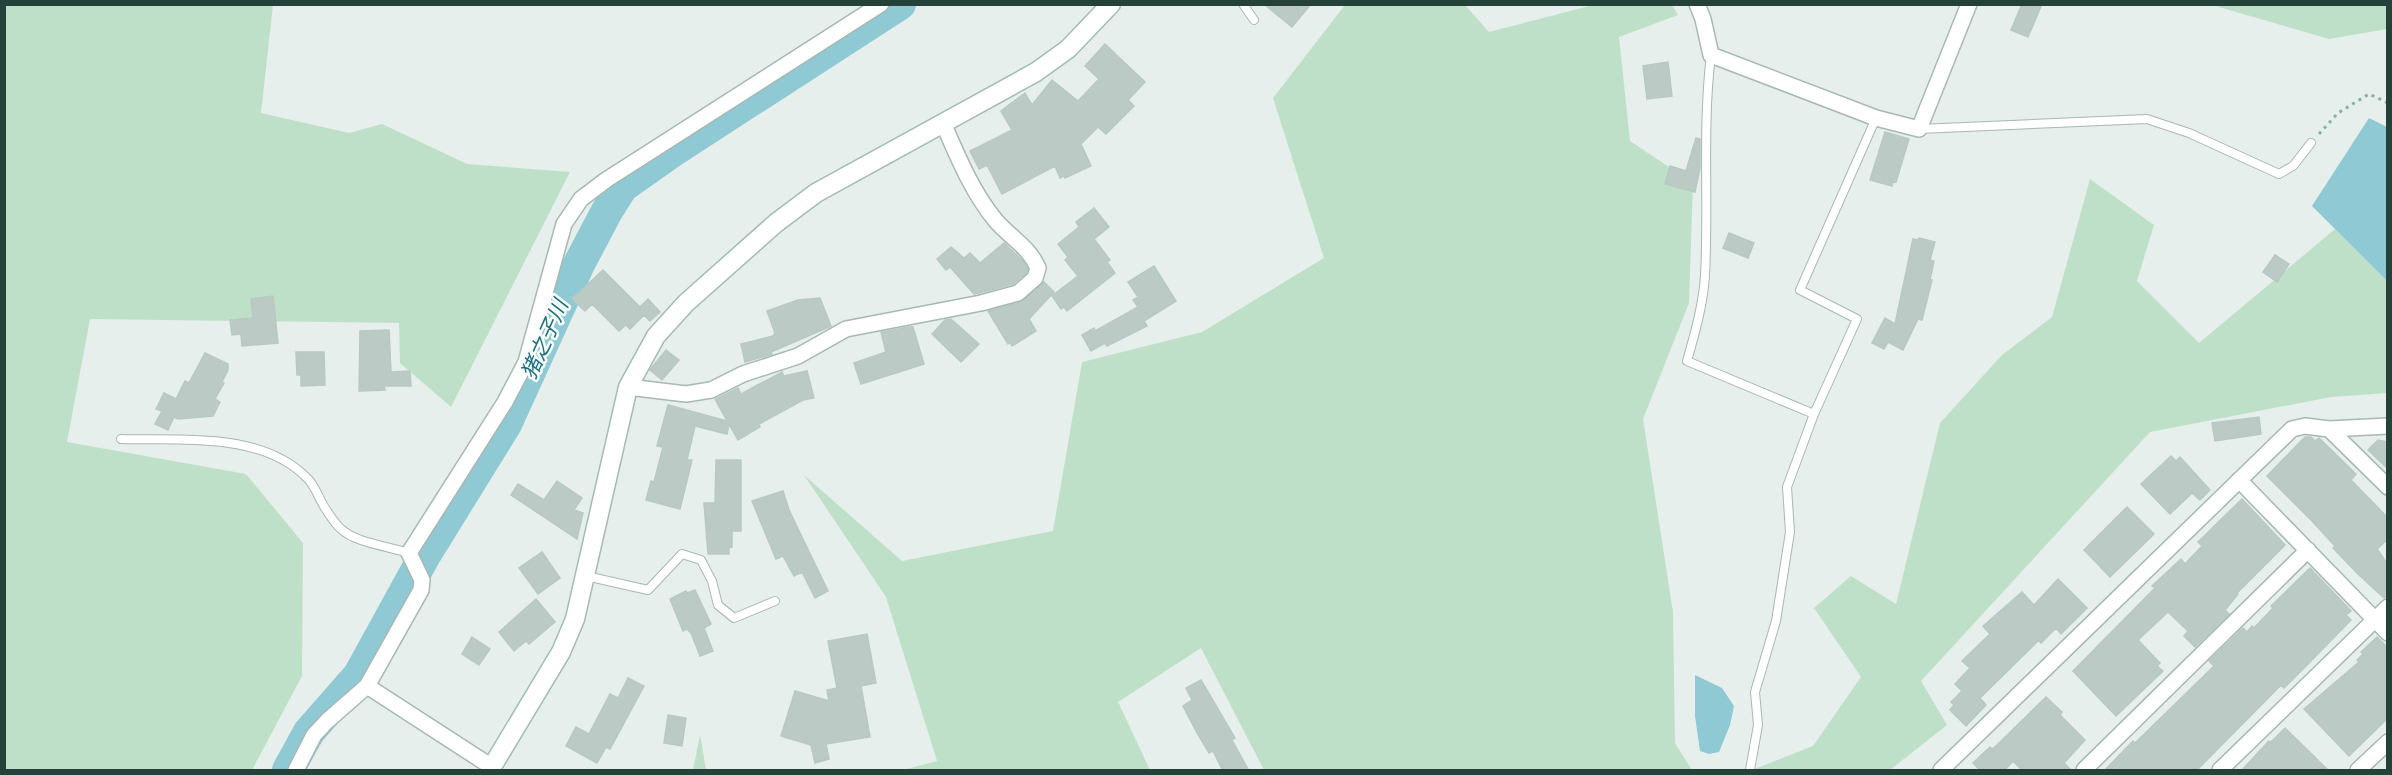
<svg xmlns="http://www.w3.org/2000/svg" width="2392" height="775" viewBox="0 0 2392 775" font-family="Manrope,'Noto Sans JP',sans-serif">
	<style>
		.green { fill: #bfe0c8 }
		.water { fill: #8ec9d4 }
		.lines { fill: none; stroke-linecap: round; stroke-linejoin: round }
		.river { stroke: #8ec9d4; stroke-width: 32 }
		.building { fill: #bbcac4; stroke: #b8c9c2; stroke-width: 1.5 }
		.lane-casing { stroke: #a8b8b2; stroke-width: 10 }
		.street-casing { stroke: #a8b8b2; stroke-width: 18 }
		.secondary-casing { stroke: #a4bbb3; stroke-width: 21 }
		.path { stroke: #86b3a5; stroke-width: 3; stroke-dasharray: 3 4.5; stroke-linecap: butt }
		.lane { stroke: #fff; stroke-width: 8 }
		.street { stroke: #fff; stroke-width: 15 }
		.secondary { stroke: #fff; stroke-width: 18 }
		.labels { text-anchor: middle; dominant-baseline: central; stroke-width: 5; stroke-linejoin: round; paint-order: stroke }
		.water-label { font-size: 21px; font-style: italic; fill: #1c6f80; stroke: #f7fbf9 }
	</style>
	<rect width="100%" height="100%" fill="#e6efeb"/>
	<!-- green -->
	<path class="green" d="M5,5H273L261,113L349,133L382,124L467,164L570,172L451,407L400,363L399,323L90,319L67,442L246,474L303,543L302,676L252,770H5Z
		M1345,5H1465L1489,32L1593,5H1672L1678,15L1619,37L1630,141L1693,183L1689,303L1643,419L1673,612L1675,743L1692,770H1264L1201,648L1118,702L1150,770H903L937,761L886,597L804,475L902,561L1053,531L1082,362L1202,332L1324,258L1273,98Z
		M2212,5H2387V29L2329,39Z
		M2090,179L2154,225L2137,281L2199,343L2335,229L2387,281V393L2331,397L2150,432L1921,681L1947,725L1890,770H1752L1813,746L1861,677L1814,608L1851,576L1896,604L1940,423L2002,355L2052,317Z
		M700,735L706,770H693Z"/>
	<!-- water -->
	<path class="water" d="M2369,118L2387,127V281L2312,206Z
		M1695,675L1722,688L1734,706L1730,725L1719,752L1709,754L1700,751L1695,716Z"/>
	<g class="lines">
		<!-- river -->
		<path class="river" d="M288,770L309,732L359,675L425,555L506,424L579,264L607,211L622,187L676,149L900,4"/>
	</g>
	<!-- building -->
	<path class="building" d="M1264,4H1311L1292,27Z
		M2022,4H2042L2028,37L2011,30Z
		M1105,44L1145,82L1128,100L1134,106L1106,134L1098,127L1081,144L1091,166L1065,178L1064,176L1060,178L1055,166L1002,194L987,165L979,169L970,151L1012,130L1001,111L1025,93L1032,105L1052,80L1078,101L1099,79L1085,66Z
		M1668,62L1672,96L1647,99L1643,66Z
		M1885,132L1909,139L1896,182L1893,181L1892,186L1870,180Z
		M1696,138L1700,139V168L1695,192L1665,184L1670,166L1686,171Z
		M1094,208L1109,227L1094,239L1110,260L1107,262L1115,273L1067,311L1064,307L1061,309L1052,296L1078,276L1065,260L1068,257L1058,244L1079,227L1076,222Z
		M1729,233L1754,243L1748,258L1723,248Z
		M1919,238L1935,242L1930,260L1934,261L1930,280H1932L1922,320L1918,319L1903,350L1888,342L1884,349L1872,343L1885,318L1895,324L1913,239L1918,240Z
		M1004,243L1022,260L1028,269L1026,273L1013,284L979,293L974,294L950,267L946,270L937,259L951,247L964,258L970,253L980,263Z
		M2275,255L2289,264L2277,282L2263,272Z
		M1154,266L1176,301L1144,321L1147,326L1107,346L1105,343L1091,351L1082,335L1094,328L1095,331L1138,307L1133,300L1138,297L1128,282Z
		M603,270L640,307L648,299L660,312L650,321L644,315L630,329L626,325L619,331L592,304L585,311L572,299Z
		M1044,282L1054,292L1029,319L1036,331L1012,346L1010,342L1008,344L988,311L1021,302Z
		M273,296L278,343L242,346L241,334L232,335L230,320L253,318L251,299Z
		M820,298L831,326L771,352L772,354L745,362L741,344L773,336L775,333L767,311L798,300Z
		M951,319L979,344L961,362L932,334L945,320Z
		M909,327H913L924,364L861,384L854,363L886,352L881,332Z
		M389,330L391,372L410,371L411,386H384L385,390L359,391L360,331Z
		M666,350L679,360L662,380L650,370Z
		M296,352H324L325,385L301,386V375H297Z
		M205,353L228,364V370L222,382L224,383L215,399L220,402L213,416L178,419L174,417L168,430L155,424L162,411L156,409L164,393L176,399L185,381L189,383Z
		M807,371L814,398L803,400L759,424L760,427L738,440L729,424L727,434L695,426L687,460H692L680,509L646,500L651,481L654,482L663,447L657,446L668,405L727,421L715,399L738,388L741,394L782,372L784,376Z
		M2259,417L2261,434L2215,441L2212,423Z
		M2305,437H2311L2315,441L2319,438L2356,474L2351,480L2388,518V539L2377,549L2388,565V597L2384,598L2358,574L2333,548L2335,546L2311,520L2267,476Z
		M2378,440L2388,442V469L2368,450Z
		M2171,456L2176,461L2180,457L2210,490L2200,500L2192,493L2170,514L2141,484Z
		M716,460H741V531H732V547L729,548V554H708L704,503H715Z
		M557,481L582,498L574,510L583,513L577,539L511,495L518,484L544,500Z
		M783,491L789,510L828,591L815,598L802,572L794,576L783,556L776,559L752,501Z
		M2242,499L2285,545L2237,593L2238,594L2225,610L2229,614L2195,647L2184,636L2188,631L2168,612L2138,640L2160,663L2157,666L2163,671L2116,716L2073,671L2155,588L2152,586L2181,559L2185,564L2202,546L2198,542Z
		M2127,507L2154,534L2110,577L2084,550Z
		M542,552L560,578L538,594L519,568Z
		M2310,568L2351,611L2346,615L2351,620L2309,663L2284,688L2281,685L2196,771H2104L2133,741L2135,743L2214,666L2209,661L2243,628L2247,632L2252,626L2254,628L2273,608L2271,606Z
		M2058,579L2087,608L2061,634L2056,628L2041,643L2039,640L1980,698L1986,705L1966,726L1950,710L1954,705L1951,702L1962,691L1955,684L1970,668L1962,661L1990,634L1983,626L2022,592L2034,605Z
		M695,590L711,624L704,628L713,651L700,656L691,633L687,629L683,631L670,599L686,591L687,593Z
		M536,599L555,622L529,644L526,641L514,651L499,632Z
		M867,634L876,683L861,686L870,737L826,744L829,759L815,763L811,745L781,736L795,691L829,701L827,690L837,688L828,641Z
		M472,637L490,649L479,665L462,654Z
		M2377,637L2388,648V718L2349,756L2304,709L2359,662L2357,660L2363,654L2361,652Z
		M628,678L644,686L610,749L606,747L597,763L566,746L576,727L589,734L610,694L618,698Z
		M1201,680L1235,738L1232,740L1249,771H1223L1213,751L1209,753L1197,733L1183,706L1192,700L1186,688Z
		M2046,697L2062,712L2060,715L2085,740L2064,763L2072,771H2023L2013,761L2004,771H1981L1973,763L1990,747L1992,749L1997,745Z
		M668,715L686,718L682,746L664,743Z
		M2285,728L2329,771H2241L2269,741L2271,742Z"/>
	<g class="lines">
		<defs>
			<path id="lane" d="M1243,4L1254,20
				M1711,55C1702,128 1709,202 1705,276C1703,305 1695,333 1687,361L1814,414
				M1919,129L2147,119L2189,133L2279,174L2293,166L2311,143
				M121,439C182,441 262,431 308,479C316,487 320,502 327,511C331,517 335,524 341,529C356,543 388,546 409,553
				M586,576L648,590L682,554L701,560L712,581L718,605L734,618L775,601
				M1750,770L1758,725L1755,692L1776,621L1790,532L1787,487L1814,414L1857,319L1800,290L1876,118"/>
			<path id="street" d="M1697,4L1703,19L1711,55L1876,118L1919,129L1969,4
				M628,387L686,394L711,390L743,374L798,356L846,329L981,303L1018,293L1035,278L1038,268C1029,247 1011,238 996,221C972,192 958,157 943,123
				M2329,429L2388,487
				M2239,480L2388,633
				M367,686L492,767
				M296,770L314,735L327,721L367,686L421,590L422,580L409,553L505,402L526,362L564,224L581,199L606,180L881,4
				M1941,770L2292,429L2305,426L2329,429L2388,426
				M2084,770L2308,550
				M2220,770L2388,607
				M2358,770L2388,742"/>
			<path id="secondary" d="M490,770L561,652L575,619L628,387L656,336L686,303L776,223L816,193L1036,72L1068,49L1111,4"/>
		</defs>
		<!-- lane casing -->
		<use href="#lane" class="lane-casing"/>
		<!-- street casing -->
		<use href="#street" class="street-casing"/>
		<!-- secondary casing -->
		<use href="#secondary" class="secondary-casing"/>
		<!-- path -->
		<path class="path" d="M2319,134L2338,113L2369,94L2388,103"/>
		<!-- lane -->
		<use href="#lane" class="lane"/>
		<!-- street -->
		<use href="#street" class="street"/>
		<!-- secondary -->
		<use href="#secondary" class="secondary"/>
	</g>
	<g class="labels">
		<!-- water labels -->
		<g class="water-label">
			<text transform="translate(544 339) rotate(-66)">猪之子川</text>
		</g>
	</g>
	<!-- border -->
	<rect width="2392" height="775" fill="none" stroke="#24423a" stroke-width="12"/>
</svg>
